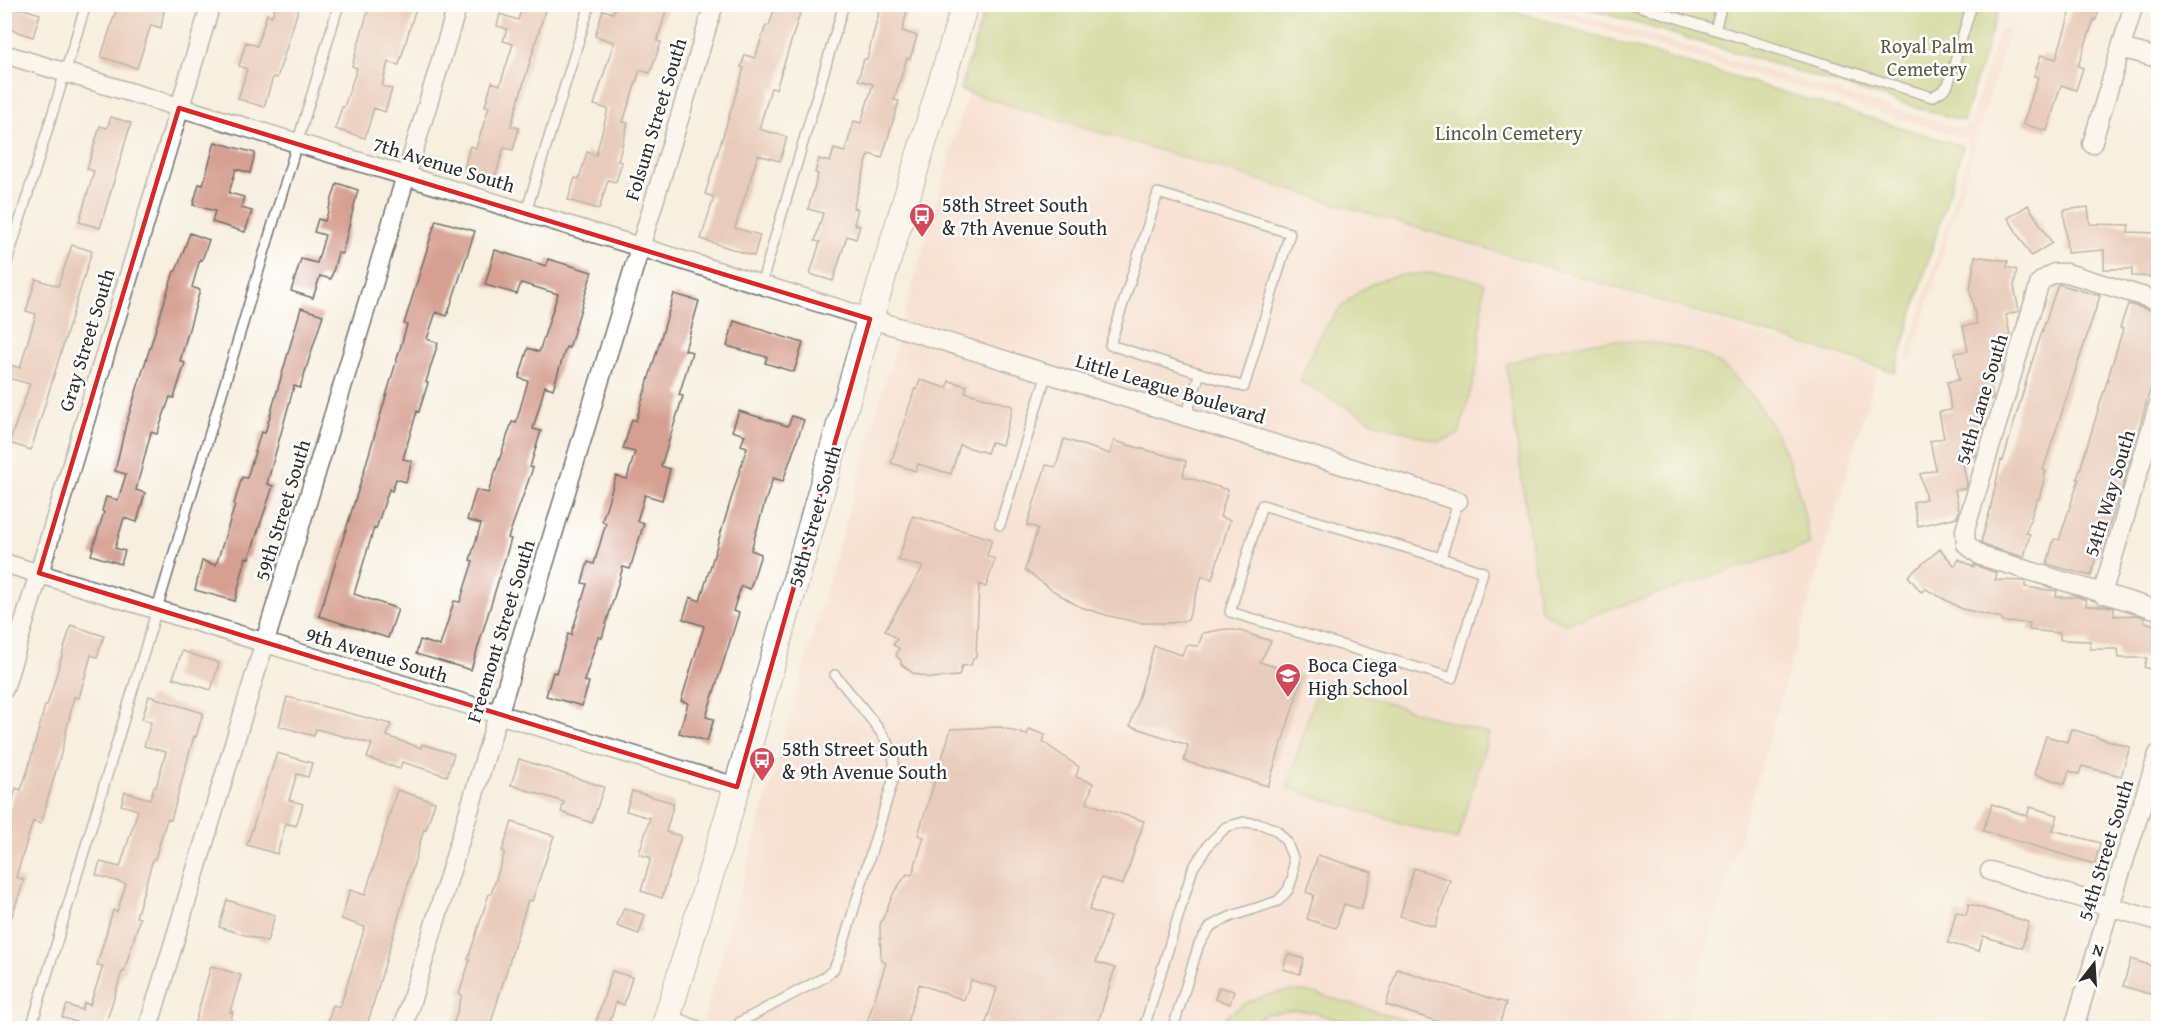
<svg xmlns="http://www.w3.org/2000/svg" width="2163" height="1033" viewBox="0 0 2163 1033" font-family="'Gentium Book Plus',serif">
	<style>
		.built { fill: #f7d1c6 }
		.green { fill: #b3ca6f; stroke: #6f7a4d; stroke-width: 1.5 }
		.building { fill: #d5a092 }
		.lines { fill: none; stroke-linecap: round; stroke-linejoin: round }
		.lane-casing { stroke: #72706a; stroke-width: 12 }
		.street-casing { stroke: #72706a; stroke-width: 21 }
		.secondary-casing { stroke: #72706a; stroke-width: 28 }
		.lane { stroke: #fff; stroke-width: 9 }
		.street { stroke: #fff; stroke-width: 18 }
		.secondary { stroke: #fff; stroke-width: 26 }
		.marked { fill: none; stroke: #d62828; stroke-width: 4.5; stroke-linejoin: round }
		.labels { text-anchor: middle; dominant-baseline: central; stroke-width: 5; stroke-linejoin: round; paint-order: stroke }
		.park-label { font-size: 20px; fill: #545b3f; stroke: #fff }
		.street-label { font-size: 20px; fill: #2b2b2b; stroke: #fff }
		.poi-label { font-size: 20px; fill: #2b2b2b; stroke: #fff; text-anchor: start }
	</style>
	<rect width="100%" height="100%" fill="#fff"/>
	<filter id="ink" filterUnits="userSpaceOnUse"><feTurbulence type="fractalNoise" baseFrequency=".0167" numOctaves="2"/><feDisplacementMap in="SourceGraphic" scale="12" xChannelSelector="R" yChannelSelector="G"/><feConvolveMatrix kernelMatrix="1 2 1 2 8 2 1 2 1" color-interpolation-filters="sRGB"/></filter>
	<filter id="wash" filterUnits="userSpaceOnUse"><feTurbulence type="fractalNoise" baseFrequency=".008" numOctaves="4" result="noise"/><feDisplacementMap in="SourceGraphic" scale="24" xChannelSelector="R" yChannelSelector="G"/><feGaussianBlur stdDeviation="1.35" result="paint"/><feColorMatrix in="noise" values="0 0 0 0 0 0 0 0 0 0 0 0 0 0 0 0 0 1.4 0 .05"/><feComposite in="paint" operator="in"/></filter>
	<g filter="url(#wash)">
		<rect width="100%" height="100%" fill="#f7efdf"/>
		<!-- built -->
		<path class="built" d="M1522,5H1547L1961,129L1970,123L2000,28L2007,30L2016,5L1911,361L1906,359L1970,148L1965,138Z
			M968,92L1877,370L1684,1028H701Z"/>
		<!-- green -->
		<path class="green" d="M986,5H1494L1963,146L1895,372L960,90Z
			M1576,5H2000L1963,121Z
			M1429,273L1457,275L1484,283L1478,363L1459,434L1439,442L1376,423L1300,382C1314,341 1336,300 1378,281C1394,275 1412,274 1429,273Z
			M1615,340C1645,342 1677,343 1705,356C1724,364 1737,378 1750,394C1787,441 1800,487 1810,545L1564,624L1540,610L1506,364C1544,351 1575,343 1615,340Z
			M1319,682L1489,734L1457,840L1287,788Z
			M1294,991L1314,993L1431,1028H1366L1312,1012L1296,1010L1267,1014L1241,1028H1215C1237,1004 1261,993 1294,991Z"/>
		<g id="blocks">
			<!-- building -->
			<path class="building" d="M118,4H165L161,28L151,25L137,68L101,57Z
				M276,4H300L277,78L273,77L264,107L238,99L247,69L239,66L246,42L257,46L267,14L272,16Z
				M370,4H417L399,65L388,62L382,86L392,89L385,112L374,108L365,138L335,129L342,107H344L357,68L352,66Z
				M523,4H547L511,126L519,128L513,150L504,148L495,177L464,168L470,146L476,148L489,107L485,106L492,82L500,85L513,44L503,41L507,29L497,26L500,14L518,20Z
				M616,4H656L667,8L657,41L661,42L650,73L640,70L623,122L628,123L618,161L622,162L616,182L608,180L599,209L568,200L575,178L579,179L587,152L596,155L608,109L594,105L614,42L595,36L603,10L613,13Z
				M776,4H803L776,89L771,88L759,129L787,137L780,161L758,155L735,228L760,235L754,256L701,239L714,197L705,194L744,68L741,67L745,55L755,58L766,25L769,26Z
				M881,4H909L902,31L917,36L910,59L907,58L894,100L899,101L882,158L869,154L853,208L858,209L854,224L860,226L856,239L847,236L833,281L810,274L820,242L815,241L823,213L808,209L818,174L815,173L819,159L830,162L834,149L845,152L854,121L861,123L873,84L858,80L864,59H867Z
				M2073,4H2101L2096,20L2094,19L2078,66L2083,68L2076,90L2061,85L2047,131L2023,124L2038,77L2034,76L2041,55L2056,59Z
				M10,5L40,14L33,37L4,27Z
				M111,117L131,123L100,228L79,222L94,171L87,169L100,126L107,128Z
				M215,142L255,153L250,173L236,169L229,193L244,197L241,208L252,211L245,232L212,222L215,211L193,205L199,184L203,185Z
				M337,183L358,190L342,254L338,253L331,279L320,276L313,298L291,291L301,259L317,263L325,235L314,232L318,219L325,221Z
				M2028,205L2052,243L2031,256L2008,218Z
				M2088,207L2090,224L2129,225L2128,232L2157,233L2156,277L2132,276V269H2104V250L2067,253L2064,210Z
				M436,220L475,231L447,316L436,312L427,339L438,343L426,382L428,383L419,412L417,411L403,459L412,461L406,482L396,479L392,491L389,489L376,529L374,528L354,594L398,609L388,638L319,616L361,481L407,325L404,324Z
				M190,233L209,240L202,260L200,259L192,287L200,290L180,361L185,363L174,398L170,397L157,434L151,432L136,490L145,493L137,522L124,518L115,548L125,551L121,564L91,555L104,512L102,511L106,497L118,500L126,474L115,471L126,424L174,271H176Z
				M72,245L92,251L31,450L9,443L30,384L4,377V363L20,368L36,314L26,311L36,279L58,286Z
				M495,250L546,266L548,259L592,272L569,348L566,347L553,389L545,386L533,429L541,431L530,467L533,468L508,538L511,539L471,670L416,654L420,640L440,646L454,601L460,602L473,561L470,560L481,524L467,520L476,490L488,493L512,422L516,423L528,381L519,378L528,348L539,352L558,294L521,283L517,294L485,285Z
				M1975,256L2008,261L2007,267L2017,270L2014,286L2019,311L2006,315L2011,340L1998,344L2002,369L2001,372L1989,374L1993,399L1980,401L1985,426L1984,428L1972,430L1976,456L1962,459L1967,483L1966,488L1955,490L1959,510L1957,517L1918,526L1913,502L1926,499L1920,474L1936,470L1930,441L1944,438L1939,412L1951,410L1947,382L1959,380L1955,353L1968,351L1963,326L1977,324L1970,290Z
				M2058,284L2100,296L2043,470L2046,471L2039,499H2037L2026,533L2030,534L2024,557L1986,546L1981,542L1990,510L2001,460L2003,461L2030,368Z
				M674,294L699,301L685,350L692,352L679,395L683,396L661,466L670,469L662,500L645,495L637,521L644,523L630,569L623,567L602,638L598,637L584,681L589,682L582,706L546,696L553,672L556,673L568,634L571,635L587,584L582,583L588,562L594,564L606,523L602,521L616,476L627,479L635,452L623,449L632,419L636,421Z
				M2128,304L2158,312V362L2121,491L2101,550L2098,549L2091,576L2047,564L2054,539L2059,540L2079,479H2077L2123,329L2120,328Z
				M301,308L323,315L300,388L294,386L267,484L273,486L249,558L246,557L235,601L195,590L202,561L216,565L235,505L234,504L242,477L247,478L261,432L265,433Z
				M734,321L803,343L794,372L765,363L767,357L727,346Z
				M920,380L947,388L949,381L967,386L965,392L1013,406L1002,445L991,442L987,453L960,445L951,474L918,464L916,471L891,463L915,388L917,389Z
				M739,411L788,426L792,416L804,420L783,481L773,478L765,502L751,550L761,554L750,589L741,586L733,611L739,613L706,717L714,719L707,741L679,733L688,703L681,701L704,626L683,619L690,597L700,601L747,447L741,445L745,435L732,431Z
				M1064,439L1110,454L1114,441L1186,461L1183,476L1228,490L1220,517L1230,520L1212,579L1202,576L1188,620L1171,623H1141L1109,616L1078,606L1052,590L1025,570L1038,528L1027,525L1046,465L1056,467Z
				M913,516L992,539L987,556L995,559L986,587L979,584L976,657L973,659L971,665L962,666L959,676L930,678L913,673L901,664V660L896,656L899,648L893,645L897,639L885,630L923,567L898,560Z
				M1940,549L1955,566L1959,559L1974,567V565L1997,573L1995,580L2025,581V587L2057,591L2056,597H2078L2086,600V606H2106L2114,608V616L2136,615L2144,617V622L2158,626V663L2156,671L2144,667L2147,658H2119L2118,649H2090V641L2060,640V633L2029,630L2030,623L2002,622V618L1962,609L1926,589L1921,592L1908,576Z
				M71,625L104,636L97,657L91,655L79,698L74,697L62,750L48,798L41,824L33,821L16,877L24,880L7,931H4V835L11,814H8L16,788L21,790L28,769L45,706H47Z
				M1226,629L1240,631L1271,641L1260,662L1303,676L1268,786L1184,761L1188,745L1130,726L1154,646L1182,655L1186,645L1198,646L1203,633Z
				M182,651L219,663L211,690L173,678Z
				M149,696L203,713L196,737L194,736L171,820L167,819L155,859H153L136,917L140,918L124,972H122L104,1029H96L62,1017L67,1005L82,1010L84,1003L90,1005L103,966L97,965L113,910L117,912L126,884L96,875L100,862L120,867L138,810L121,805L125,792L150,799L154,787H156L166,752L144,746L151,722L142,719Z
				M287,697L391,724L387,736L421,748L422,744L454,754L447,776L402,762L400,769L367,758L372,744L316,729L314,736L279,726Z
				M1000,727L1027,735L1029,729L1045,735L1043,742L1079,767L1076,777L1093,783L1087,803L1144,821L1123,885L1101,878L1089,910L1110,917L1096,962L1115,968L1096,1029H984L997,988L971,980L964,1000L919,984L905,1029H865L886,963L881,961L880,925L894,892L907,874L912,875L924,837L918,835L951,729Z
				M2071,729L2130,747L2121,776L2082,766L2079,774L2069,771L2065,784L2034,774L2046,736L2067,742Z
				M277,753L312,763L308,777L297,774L289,800L303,804L296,826L286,823L277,854L247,845Z
				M519,759L604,787L592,823L561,812L564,802L511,785Z
				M397,790L435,802L426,830L424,829L366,1029H326L333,1005L340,1007L365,927L341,919L350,890L365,895Z
				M632,791L674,803L666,832L681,836L662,898L641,891L651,858L639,854L650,818L626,811Z
				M1992,804L2027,816L2030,807L2058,815L2053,830L2100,843L2095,864L1983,831Z
				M512,822L554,836L532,901L528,900L489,1029H452L462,995L459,994L470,960L468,959L489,894H491L505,852L502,851Z
				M1318,855L1372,872L1361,909L1344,904L1336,928L1307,919L1314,895L1306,892Z
				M1414,868L1450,880L1435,927L1400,916Z
				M227,900L275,915L267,942L219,927Z
				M1969,904L2029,922L2022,948L1983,936L1979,951L1948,943L1956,912L1966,915Z
				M624,908L645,915L639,934L617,926Z
				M1288,954L1304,959L1300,974L1283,969Z
				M2131,959L2158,968V995L2150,993L2149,994L2123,986Z
				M211,966L241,975L230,1012H233L228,1029H193Z
				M1397,969L1506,1003L1498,1029H1461L1386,1005Z
				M612,971L632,977L624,1005L616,1002L608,1029H594Z
				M1219,987L1234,991L1230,1004L1215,999Z"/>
		</g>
	</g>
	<g filter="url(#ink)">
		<use href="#blocks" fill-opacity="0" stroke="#72706a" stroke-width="1.5"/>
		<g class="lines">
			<defs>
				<path id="lane" d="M1632,4L1932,97L1942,91L1948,85L1972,4
					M1715,30L1722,4
					M1158,193L1290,233L1244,387L1110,345Z
					M526,212L590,4
					M4,272L86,4
					M761,285L844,4
					M1186,416L1200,373
					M1000,525L1047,373
					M1441,558L1262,505L1230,612L1452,678L1483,572L1441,558L1458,501
					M671,1015L703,1028
					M31,1028L339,4
					M736,1028L740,1022L825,977L833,970L839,958L894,777C894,769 895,762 893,754C887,735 849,692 835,675
					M1144,1028L1193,868L1209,844L1226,827L1244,822L1261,824L1276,830L1286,841L1293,858V876L1288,890L1278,901L1232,916L1211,926L1199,944L1173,1028"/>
				<path id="street" d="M2121,48L2158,58
					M4,54L640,247L1458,501
					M2092,144L2134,4
					M2158,301L2067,273H2054L2040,282L1965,530L1966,544L1981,556L2158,610
					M4,563L737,787
					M2102,594L2158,406
					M4,689L211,4
					M1990,871L2158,921
					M148,1028L458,4
					M403,1028L714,4
					M2074,1028L2110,906L2158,754"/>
				<path id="secondary" d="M664,1028L737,787L870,319L965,4"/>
			</defs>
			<!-- lane casing -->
			<use href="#lane" class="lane-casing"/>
			<!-- street casing -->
			<use href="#street" class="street-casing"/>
			<!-- secondary casing -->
			<use href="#secondary" class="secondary-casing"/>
			<!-- lane -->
			<use href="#lane" class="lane"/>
			<!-- street -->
			<use href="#street" class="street"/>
			<!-- secondary -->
			<use href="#secondary" class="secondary"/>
		</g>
	</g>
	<!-- marked area -->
	<path d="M0 0H2163V1033H0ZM179,108L870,319L737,787L39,573Z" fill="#f7efdf" fill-opacity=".55" fill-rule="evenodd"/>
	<path class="marked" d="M179,108L870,319L737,787L39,573Z"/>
	<!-- icons -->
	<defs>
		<symbol id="bus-pin" viewBox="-11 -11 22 30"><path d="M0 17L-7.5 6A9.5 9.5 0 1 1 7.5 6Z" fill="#d1495b" stroke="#fff"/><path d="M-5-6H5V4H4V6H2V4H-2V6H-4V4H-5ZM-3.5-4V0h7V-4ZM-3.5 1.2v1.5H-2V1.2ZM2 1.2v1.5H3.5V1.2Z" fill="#fff"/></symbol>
		<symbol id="school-pin" viewBox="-11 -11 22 30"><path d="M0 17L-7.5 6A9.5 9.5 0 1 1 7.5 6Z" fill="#d1495b" stroke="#fff"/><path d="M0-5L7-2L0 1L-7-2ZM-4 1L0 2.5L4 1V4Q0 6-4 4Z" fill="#fff"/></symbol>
	</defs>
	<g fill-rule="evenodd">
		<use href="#bus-pin" x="907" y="201" width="30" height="40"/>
		<use href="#school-pin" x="1273" y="661" width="30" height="40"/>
		<use href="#bus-pin" x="747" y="745" width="30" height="40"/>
	</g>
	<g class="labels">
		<!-- park labels -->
		<g class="park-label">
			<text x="1927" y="45">Royal Palm<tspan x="1927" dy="23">Cemetery</tspan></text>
			<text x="1509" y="132">Lincoln Cemetery</text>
		</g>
		<!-- street labels -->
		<g class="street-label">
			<text transform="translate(655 119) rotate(-73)">Folsum Street South</text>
			<text transform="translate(444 164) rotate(17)">7th Avenue South</text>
			<text transform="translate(86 340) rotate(-73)">Gray Street South</text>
			<text transform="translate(1171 388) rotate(17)">Little League Boulevard</text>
			<text transform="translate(1981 399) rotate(-73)">54th Lane South</text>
			<text transform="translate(2109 493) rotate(-73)">54th Way South</text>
			<text transform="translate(282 510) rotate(-73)">59th Street South</text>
			<text transform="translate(814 516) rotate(-74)">58th Street South</text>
			<text transform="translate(500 631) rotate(-73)">Freemont Street South</text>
			<text transform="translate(377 654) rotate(17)">9th Avenue South</text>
			<text transform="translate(2105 850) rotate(-73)">54th Street South</text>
		</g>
		<!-- poi labels -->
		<g class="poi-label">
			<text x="942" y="204">58th Street South<tspan x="942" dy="23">&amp; 7th Avenue South</tspan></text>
			<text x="1308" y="664">Boca Ciega<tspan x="1308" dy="23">High School</tspan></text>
			<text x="782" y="748">58th Street South<tspan x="782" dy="23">&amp; 9th Avenue South</tspan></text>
		</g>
	</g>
	<!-- margin -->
	<rect width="2163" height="1033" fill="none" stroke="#fff" stroke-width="24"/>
	<!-- north arrow -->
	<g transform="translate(2094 964) rotate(17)" stroke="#ffffff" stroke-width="4.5" paint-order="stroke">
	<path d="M0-4.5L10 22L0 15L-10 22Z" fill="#2b2b2b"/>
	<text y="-9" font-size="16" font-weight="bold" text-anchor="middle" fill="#2b2b2b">N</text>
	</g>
</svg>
